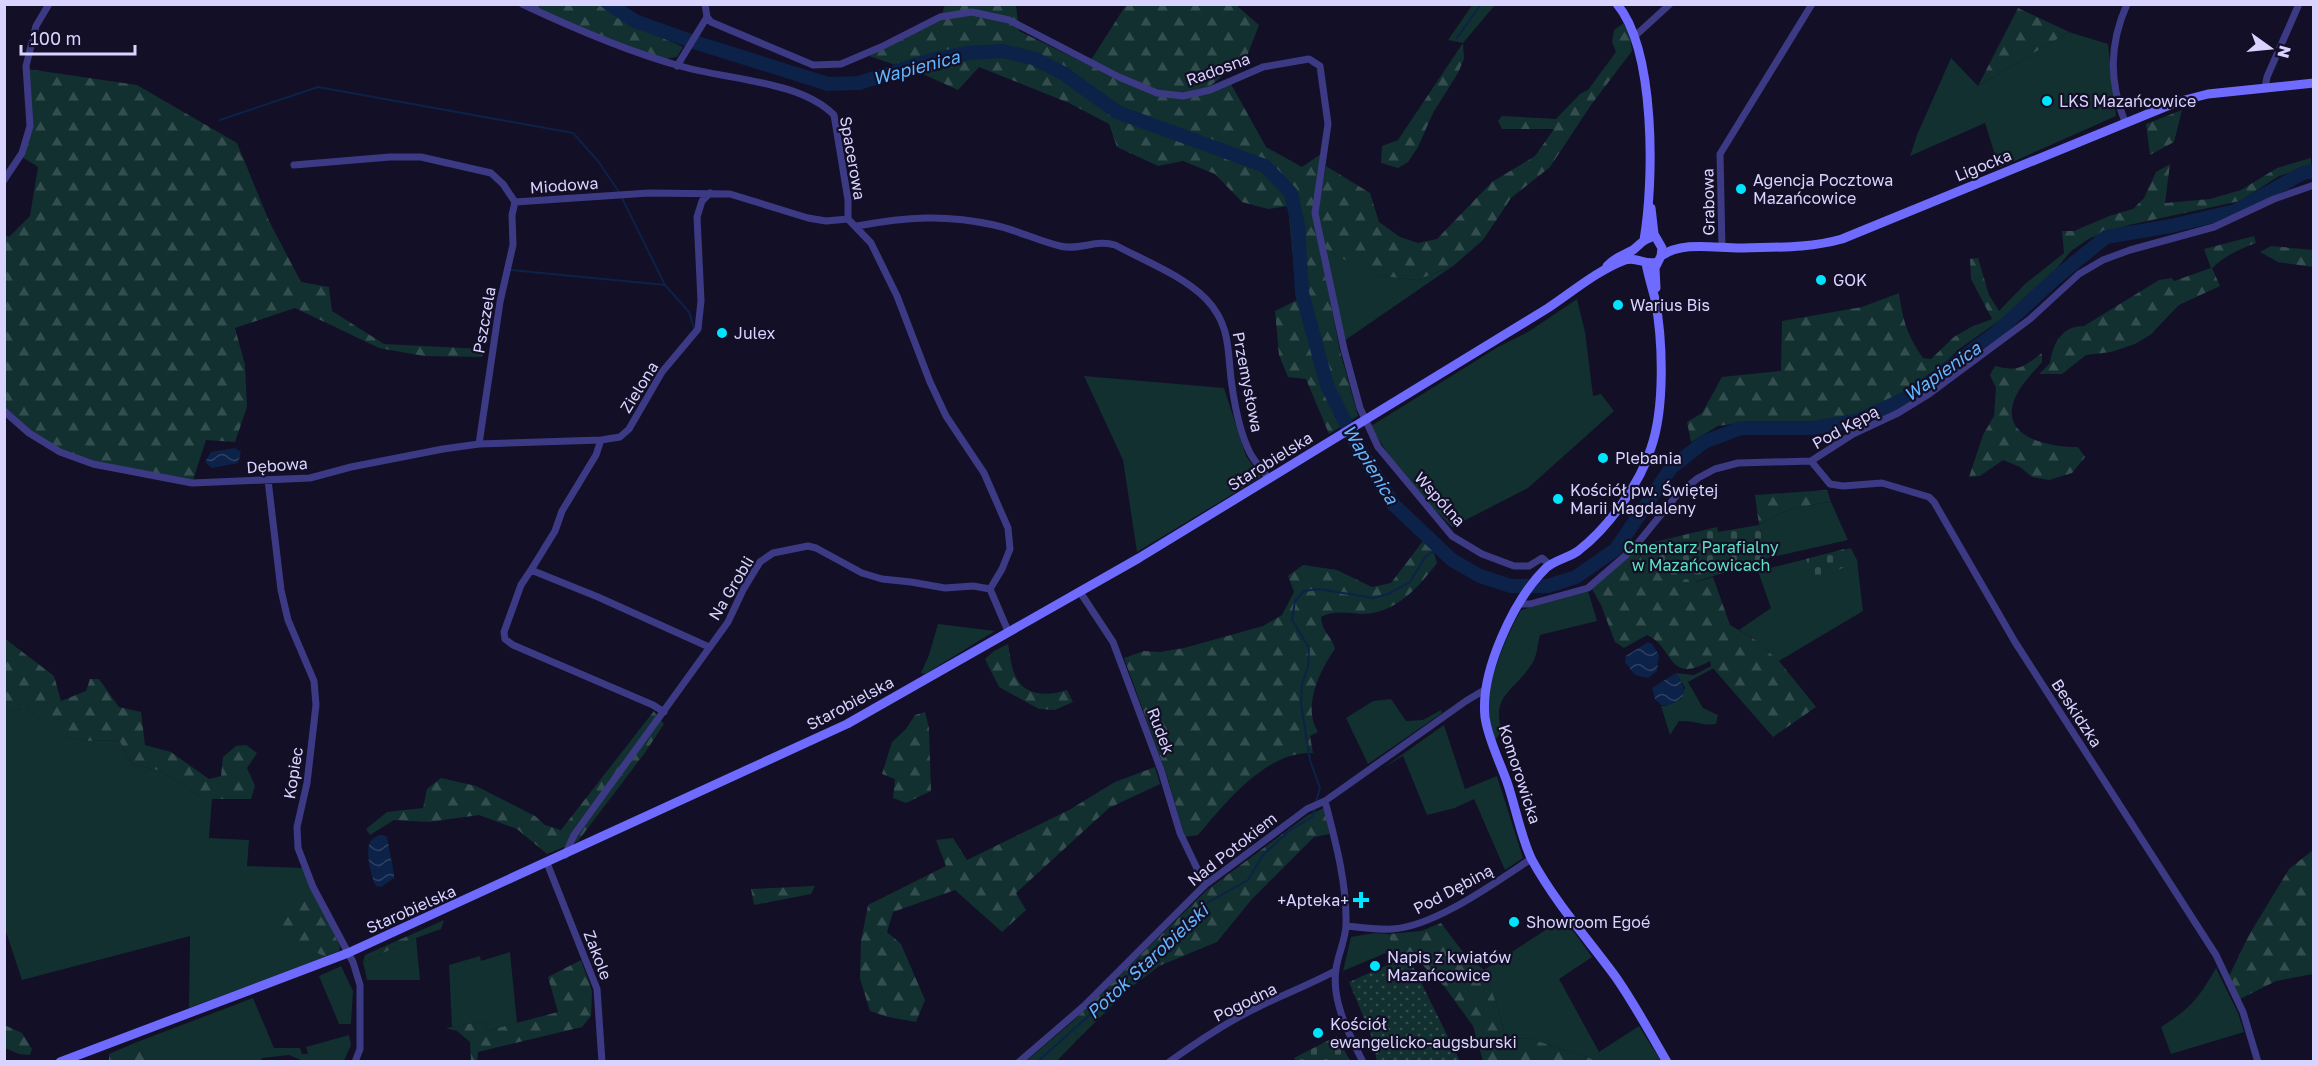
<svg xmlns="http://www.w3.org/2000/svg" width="2318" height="1066" viewBox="0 0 2318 1066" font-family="'Golos Text',sans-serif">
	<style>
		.green { fill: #12302f }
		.forest { fill: url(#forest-firs) }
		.cemetery { fill: url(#cemetery-stones) }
		.park { fill: url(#park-dots) }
		.water { fill: url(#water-waves) }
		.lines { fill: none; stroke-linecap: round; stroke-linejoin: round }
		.stream { stroke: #0c2248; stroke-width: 2 }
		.river { stroke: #0c2248; stroke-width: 14 }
		.street { stroke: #3d3a85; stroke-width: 7 }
		.secondary { stroke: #6f6bff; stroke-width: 9 }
		.poi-dot { fill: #00e5ff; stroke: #130f26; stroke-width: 2 }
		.labels { text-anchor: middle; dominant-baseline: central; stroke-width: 4.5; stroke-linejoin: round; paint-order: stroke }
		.street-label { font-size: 16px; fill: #d9d4ff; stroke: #130f26 }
		.poi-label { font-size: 16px; fill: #d9d4ff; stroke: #130f26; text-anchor: start }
		.park-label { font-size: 16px; fill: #5fe0c0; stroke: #130f26 }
		.water-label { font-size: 18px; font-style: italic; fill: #62b6ff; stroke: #130f26 }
	</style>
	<defs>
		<pattern id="forest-firs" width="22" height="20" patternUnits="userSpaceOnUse" patternTransform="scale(1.5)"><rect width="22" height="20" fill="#12302f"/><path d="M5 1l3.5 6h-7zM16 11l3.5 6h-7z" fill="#344d4e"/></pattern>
		<pattern id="cemetery-stones" width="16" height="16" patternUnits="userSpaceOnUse" patternTransform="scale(1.5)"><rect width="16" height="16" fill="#12302f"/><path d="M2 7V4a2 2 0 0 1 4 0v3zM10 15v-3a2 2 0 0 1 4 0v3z" fill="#344d4e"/></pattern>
		<pattern id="park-dots" width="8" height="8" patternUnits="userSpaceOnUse" patternTransform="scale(1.5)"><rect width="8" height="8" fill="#12302f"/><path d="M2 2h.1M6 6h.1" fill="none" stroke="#344d4e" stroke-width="1.8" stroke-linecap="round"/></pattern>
		<pattern id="water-waves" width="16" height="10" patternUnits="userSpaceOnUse" patternTransform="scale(1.5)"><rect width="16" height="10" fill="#0c2248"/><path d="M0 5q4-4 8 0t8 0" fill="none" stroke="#2f4163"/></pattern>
	</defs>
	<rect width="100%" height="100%" fill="#130f26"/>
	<!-- green -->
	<path class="green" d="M1473,4L1495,5L1463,43L1448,40Z
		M2069,32L2108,44L2116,116L1999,168L1985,123L1910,156L1917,135L1951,58L1978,86Z
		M1324,248L1373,275L1417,280L1453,266L1344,341Z
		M1577,299L1585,332L1593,396L1601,394L1614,411L1528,488L1452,527C1421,497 1391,464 1371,426L1498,347L1528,332Z
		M1084,376L1224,388L1246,456L1261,477L1137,552L1123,460Z
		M1831,502L1848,540L1768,558L1759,525C1780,510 1806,505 1831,502Z
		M1851,548L1857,560L1863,611L1779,661L1757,641L1739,630L1771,608L1758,571Z
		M1588,591L1597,621L1540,635C1538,643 1537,655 1533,662C1517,690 1490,694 1502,731L1495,740C1492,730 1487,718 1487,708C1488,680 1507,634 1521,610Z
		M938,624L995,631L925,674L921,673L929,655Z
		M1711,666L1714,668L1688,682L1703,708L1718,715L1716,724C1703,726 1693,720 1679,721L1670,735L1661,706H1666L1681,699L1685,688L1676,673L1694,675Z
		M1391,699L1406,721L1423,720L1441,710L1442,713L1368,764L1346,718L1373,701Z
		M26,707L57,735L88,741L119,740L132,764L161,771L204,799H212L209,838L249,840L247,866L305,868L313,887L308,947L325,957L189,1008L190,936L22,980L5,929L4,713Z
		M1444,725L1465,789L1497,776L1523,858L1505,870L1474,799L1455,808L1427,815L1403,756L1383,768Z
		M1564,918L1592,957L1559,979L1599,1052L1639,1026L1661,1061H1593L1592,1059L1531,1039L1506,1038L1498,1008L1484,970Z
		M1374,933L1389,934L1393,950L1343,971L1351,937Z
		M416,938L420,980H367L363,962Z
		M510,952L517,1023L486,1031L483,1021L452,1027L449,965L480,956L481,961Z
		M341,966L353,991L351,1024H339L319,976Z
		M2216,968L2238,1013L2244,1032L2171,1054L2161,1027C2191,1008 2198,999 2216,968Z
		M253,998L274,1048H300L302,1054H308L306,1047L349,1035L351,1045L344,1061H303L289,1055L262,1058L261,1062H145L137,1042Z
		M1072,1022L1078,1039L1057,1061L1025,1062Z"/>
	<!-- forest -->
	<path class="forest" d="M532,5H599L625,21L683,47L677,57L665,59L566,22Z
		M945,5H1016L1019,31L1118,79L1182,98L1231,84L1266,147L1302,167L1321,154L1313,212L1340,351L1358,416L1329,434L1306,379L1288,377L1279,355L1275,311L1297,300L1288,206L1268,209L1242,202L1215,174L1183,161L1158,166L1117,147L1109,124L1069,103L979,67L958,90L925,75L869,56L940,20Z
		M1126,5H1236L1259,25L1247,56L1209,87L1182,93L1157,91L1091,60Z
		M2018,8L2069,32L1978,86Z
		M1624,23L1630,36L1632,51L1591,105L1550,167L1511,198L1483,240L1453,266L1417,280L1372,275L1324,248L1317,213L1326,166L1370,193L1379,222L1400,237L1418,243L1437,239L1492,182L1535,156L1554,129H1502L1498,121L1502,116L1556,119L1580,94L1588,90L1616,52L1612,42L1614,30Z
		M1463,43L1464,59L1458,73L1433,113L1418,147L1408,162L1398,168L1381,163L1382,146L1398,140Z
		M28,69L137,85L237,143L269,221L301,282L329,287L332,311L384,344L484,349L482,357L424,356L379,348L295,308L235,328L245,365L247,407L235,442L206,440L192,483L93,464L60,452L5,411L4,235L9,237L30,216L38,167L22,157L33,127Z
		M2182,110L2174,142L2150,155L2146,124Z
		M2311,158V166L2279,176L2240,201L2129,225L2090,238L2071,251L2052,274L2006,316L1959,349L1935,372L1905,391L1866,412L1826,422L1789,424L1746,422L1718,426L1691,442L1687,422L1702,413L1722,377L1781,371L1782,321L1862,307L1899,293C1903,321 1907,335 1923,358L1931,359L1954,337L1971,327L1992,319L1971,279L1970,259L1978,258L1989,295L1999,311L2025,284L2064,253L2062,231H2074L2109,216L2133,209L2144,198L2156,172L2170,164L2165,203L2210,199L2241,190L2277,168Z
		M2254,236L2256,243C2239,249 2225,256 2212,268L2220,286L2179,305L2150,335L2135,344L2111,352L2086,355L2062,374H2039L2050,363C2053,344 2061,326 2084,326L2159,280L2172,278L2174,281L2211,268L2204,249Z
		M2271,246L2313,250V267L2278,262L2260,252Z
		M2042,353V362C2031,375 2014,391 2012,409C2008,441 2056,447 2078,447L2085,457L2072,473L2049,480L2032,477L2020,467L2003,460L1980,476L1969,477L1983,435L1994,416L1996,388L1990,375L1995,366C2018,372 2023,367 2042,353Z
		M1827,490L1831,502C1806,505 1780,510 1759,525L1755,495Z
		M1423,541L1432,547L1437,563C1419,587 1395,614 1362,614C1347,613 1334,610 1321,617C1323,635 1331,634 1335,649C1320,670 1302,707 1318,732L1310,736L1313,753C1267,750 1225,803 1198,835L1185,837L1166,773L1124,658L1144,651L1160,652L1184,648L1263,626L1282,615L1294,592L1288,576L1303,565L1337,570L1372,587L1391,583Z
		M1634,552H1639L1642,561L1696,582L1713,577L1730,625L1757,641L1779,661L1816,707L1773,737L1711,666L1710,661C1667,685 1675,648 1647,635L1624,648L1615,642L1601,605L1592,589Z
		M4,638L54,676L61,701L86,691L90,679H99L119,707L141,712L145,745L171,752L209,779L221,776L223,757L236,746L246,745L257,753L247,768L255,786L251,799H204L161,771L132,764L119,740L88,741L56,735L26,707L5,713Z
		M1008,644C1010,654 1011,668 1016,677C1025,697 1050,696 1067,690L1073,702L1055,710L1039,709L999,687L985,659L994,651Z
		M654,711L664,724L644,754L578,841L547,854L517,829L479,815L429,822L394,820L370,835L366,829L387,812L423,808L427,789L441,778L476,786L535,816L545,825L561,830Z
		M925,712L929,728L931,791L906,803L893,798L895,779L882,774L892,742L906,729L915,715Z
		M1155,767L1160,784L1109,808L1016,893L1026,910L1002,932L955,890L893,912L887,932L901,944L925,1000L916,1022L888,1017L870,1011L860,979L861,941L868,905L946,866L936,840L953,838L967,860L1069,810L1115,782Z
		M1324,808L1330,834L1314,837L1252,899L1217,942L1159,966L1129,989L1078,1039L1072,1022L1207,890L1308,815Z
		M2313,850V974L2276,981L2240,999L2229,976L2249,935L2289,869Z
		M815,886L811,894L754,905L751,889Z
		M313,887L340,947L339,951L325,957L279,932L290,900Z
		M444,920L441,929L416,938L363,962L365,955Z
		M1441,923L1463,952L1484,970L1498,1008L1506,1038L1531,1039L1592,1059L1593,1061H1483L1473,1026L1444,986L1410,953L1394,958L1389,934L1421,931Z
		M581,960L592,991L591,1016L582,1027L478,1052L477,1062L471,1061L470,1042L457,1031L446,1028L483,1021L486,1031L558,1012L548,977Z
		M4,1025L22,1033L32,1049L30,1055L19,1054L5,1048Z
		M137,1042L145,1061H109V1054Z"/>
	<!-- cemetery -->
	<path class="cemetery" d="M1759,525L1768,558L1695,582H1683L1642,561L1638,546L1717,527L1718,532Z
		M1844,549L1848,565L1815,582L1806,559Z
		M1337,1036L1350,1061H1296L1294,1058Z"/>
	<!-- park -->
	<path class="park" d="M1408,956L1460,1061H1377L1371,1035L1349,982Z"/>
	<!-- water -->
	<path class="water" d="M235,448L241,452L238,463L212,468L205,462L211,452Z
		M1648,642L1652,644L1659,655L1657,671L1648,678L1635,675L1625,662L1626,656Z
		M1676,673C1682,684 1691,695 1675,702C1670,705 1667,706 1661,705L1655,699L1652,688Z
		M383,835L387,837L394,874V878L381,887L376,886C371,876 365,852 370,842C372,837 378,836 383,835Z"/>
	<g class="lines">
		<!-- stream -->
		<path class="stream" d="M1457,38L1481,4
			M220,120L318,87L573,133L598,161L619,192
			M622,198L665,285L689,312L694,328
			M511,270L665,285
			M1316,802L1320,788L1310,760L1301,704L1302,684L1308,667L1309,648L1292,620L1295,601L1304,591L1319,589L1373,598L1388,594L1410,582L1426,556L1439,548
			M1037,1062L1091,1014L1141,962L1198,908L1248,880L1263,855L1289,831L1312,817L1315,808"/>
		<!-- river -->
		<path class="river" d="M609,4L635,21L691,41L828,84L859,83L931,60L968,53L1002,51L1033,58L1063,73L1117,112L1265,166L1291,193L1298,225L1302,293L1327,385L1355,442L1394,505L1452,560L1480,576L1511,586H1548L1576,577L1616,549L1671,468L1704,442L1741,428H1813L1856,421L1911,396L1998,331L2058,276L2106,237L2171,226L2235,211L2303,173L2314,171"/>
		<!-- street -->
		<path class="street" d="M522,4C573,28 626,51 680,66C727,80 799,80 834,115L848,200V219L871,243L897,296L930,382L946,416L984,473L1008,528L1010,549L1002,569L990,589L1008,631
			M705,4L707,17L711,22L813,65L841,64L881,47L940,17L972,12L1009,20L1119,77L1157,93L1183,96L1210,90L1263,67L1309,59L1320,66L1328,124L1315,213L1344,349L1360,408L1378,447L1452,536L1482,554L1514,566H1529L1542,558L1550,565
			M1635,36L1670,4
			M677,66L707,17
			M2265,88L2267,77L2299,4
			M2125,122C2109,81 2109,45 2127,4
			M294,165L390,157H421L491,173L503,184L515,202L649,193L730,194L808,218L826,221L848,219
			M4,180L22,153L30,126L26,66L36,26L49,4
			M857,226C906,217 945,214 994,225C1017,230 1038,241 1060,246C1079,251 1096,239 1115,245C1145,261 1182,275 1206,299C1232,326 1227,353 1232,386C1235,407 1240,433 1250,453C1255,462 1263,471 1269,479
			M1722,248L1720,154L1812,4
			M4,411L29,433L60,452L93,464L192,483L310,478L351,467L443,449L479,444L601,440
			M479,444L500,302L513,245L512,215L515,202
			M1811,461L1830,484L1843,486L1882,483L1929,497L1934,502L2015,642L2216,955L2243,1012L2258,1062
			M268,480L281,590L288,620L314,681L316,705L307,783L297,827L298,848L313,887L353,962L360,985V1049L355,1062
			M531,570L521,585L504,632L505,639L513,645L653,705L664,712
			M1080,592L1113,642L1161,770L1180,833L1205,885
			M1520,604H1530L1588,588L1633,549L1676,496L1698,478L1715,469L1738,463L1811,461L1853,434L1898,413L1929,394L2030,319L2079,274L2103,260L2130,250L2214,227L2274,199L2314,185
			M709,647L598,597L531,570L555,531L562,511L596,455L601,440L620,437L629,429L662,372L698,329L701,301L697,217L702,201L710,193
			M1325,801C1335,840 1347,883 1346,924C1346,939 1338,954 1336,969C1331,1001 1349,1034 1363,1062
			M565,855L574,835L728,622L743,590L760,562L773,553L808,546L816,548L862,573L882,579L911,582L945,588L973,586L990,589
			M547,863L597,989L602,1062
			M1346,926C1361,927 1377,930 1392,929C1434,927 1496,882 1531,859
			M1019,1062L1084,1006L1205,885L1307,809L1325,801L1466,701L1486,689
			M1169,1062C1197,1042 1225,1023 1256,1008C1282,995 1309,985 1335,971"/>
		<!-- secondary -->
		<path class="secondary" d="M1617,4C1656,51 1654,182 1644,240
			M1651,208L1654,234L1662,248L1661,256L1655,268L1656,288
			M1661,256C1684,240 1718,249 1744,248C1777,247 1810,248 1842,239L2177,102L2208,94L2314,83
			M1646,263C1648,275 1652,287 1655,299C1663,340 1665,408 1651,448C1640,484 1608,528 1578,551C1568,558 1555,560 1546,568C1514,599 1480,672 1485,717C1488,739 1500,762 1507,782C1515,805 1522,841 1532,860C1555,902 1587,938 1615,976C1634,1003 1650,1033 1667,1062
			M1607,266C1615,257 1624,255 1633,250C1640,245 1642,240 1650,238
			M60,1062L348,953L847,724L1139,558L1548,308C1572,292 1598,270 1625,260C1637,256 1645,266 1657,262"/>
	</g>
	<!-- markers -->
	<g class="poi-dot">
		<circle cx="2047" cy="101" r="6"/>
		<circle cx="1741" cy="189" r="6"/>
		<circle cx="1821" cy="280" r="6"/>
		<circle cx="1618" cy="305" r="6"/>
		<circle cx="722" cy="333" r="6"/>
		<circle cx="1603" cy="458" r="6"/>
		<circle cx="1558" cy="499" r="6"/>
		<path d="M1358 891h6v6h6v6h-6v6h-6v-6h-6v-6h6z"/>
		<circle cx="1514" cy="922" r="6"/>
		<circle cx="1375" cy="966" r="6"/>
		<circle cx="1318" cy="1033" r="6"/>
	</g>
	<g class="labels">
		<!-- street labels -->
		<g class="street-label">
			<text transform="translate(1218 69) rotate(-20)">Radosna</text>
			<text transform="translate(853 158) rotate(80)">Spacerowa</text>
			<text transform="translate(1983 165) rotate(-22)">Ligocka</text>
			<text transform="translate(564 185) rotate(-4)">Miodowa</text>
			<text transform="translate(1708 202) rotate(-91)">Grabowa</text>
			<text transform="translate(484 320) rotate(-80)">Pszczela</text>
			<text transform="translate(1248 382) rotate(79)">Przemysłowa</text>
			<text transform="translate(639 387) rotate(-58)">Zielona</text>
			<text transform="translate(1845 427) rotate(-29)">Pod Kępą</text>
			<text transform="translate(1270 461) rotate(-32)">Starobielska</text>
			<text transform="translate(277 465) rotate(-4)">Dębowa</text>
			<text transform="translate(1440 499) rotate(48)">Wspólna</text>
			<text transform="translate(731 588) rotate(-59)">Na Grobli</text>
			<text transform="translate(850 703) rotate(-28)">Starobielska</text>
			<text transform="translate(2077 713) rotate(57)">Beskidzka</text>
			<text transform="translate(1161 731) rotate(69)">Rudek</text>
			<text transform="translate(293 773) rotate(-81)">Kopiec</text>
			<text transform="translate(1520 774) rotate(72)">Komorowicka</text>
			<text transform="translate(1232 849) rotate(-38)">Nad Potokiem</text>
			<text transform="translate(1453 889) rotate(-28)">Pod Dębiną</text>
			<text transform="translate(411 909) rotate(-24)">Starobielska</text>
			<text transform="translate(598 955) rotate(69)">Zakole</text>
			<text transform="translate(1245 1002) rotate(-26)">Pogodna</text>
		</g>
		<!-- poi labels -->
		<g class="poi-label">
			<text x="2059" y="101">LKS Mazańcowice</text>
			<text x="1753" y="180">Agencja Pocztowa<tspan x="1753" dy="18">Mazańcowice</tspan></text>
			<text x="1833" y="280">GOK</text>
			<text x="1630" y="305">Warius Bis</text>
			<text x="734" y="333">Julex</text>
			<text x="1615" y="458">Plebania</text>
			<text x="1570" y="490">Kościół pw. Świętej<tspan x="1570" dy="18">Marii Magdaleny</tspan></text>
			<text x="1349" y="900" text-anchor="end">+Apteka+</text>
			<text x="1526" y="922">Showroom Egoé</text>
			<text x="1387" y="957">Napis z kwiatów<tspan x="1387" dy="18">Mazańcowice</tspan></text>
			<text x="1330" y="1024">Kościół<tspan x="1330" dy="18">ewangelicko-augsburski</tspan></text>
		</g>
		<!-- park labels -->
		<g class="park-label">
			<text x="1701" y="547">Cmentarz Parafialny<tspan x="1701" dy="18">w Mazańcowicach</tspan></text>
		</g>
		<!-- water labels -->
		<g class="water-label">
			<text transform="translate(916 67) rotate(-15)">Wapienica</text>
			<text transform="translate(1942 371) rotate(-35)">Wapienica</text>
			<text transform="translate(1371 464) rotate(59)">Wapienica</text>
			<text transform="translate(1147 961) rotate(-43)">Potok Starobielski</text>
		</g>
	</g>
	<!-- border -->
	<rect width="2318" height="1066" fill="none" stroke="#d9d4ff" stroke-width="12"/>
	<!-- north arrow -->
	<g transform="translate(2270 48) rotate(105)" stroke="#130f26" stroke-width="4.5" paint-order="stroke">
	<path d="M0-4.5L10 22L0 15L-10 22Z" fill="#d9d4ff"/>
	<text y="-9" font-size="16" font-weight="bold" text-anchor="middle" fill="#d9d4ff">N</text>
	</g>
	<!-- scale -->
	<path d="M21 45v9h114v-9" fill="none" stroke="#d9d4ff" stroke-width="3"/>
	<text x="30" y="45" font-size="18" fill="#d9d4ff" stroke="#130f26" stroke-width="4.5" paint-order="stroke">100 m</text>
</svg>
